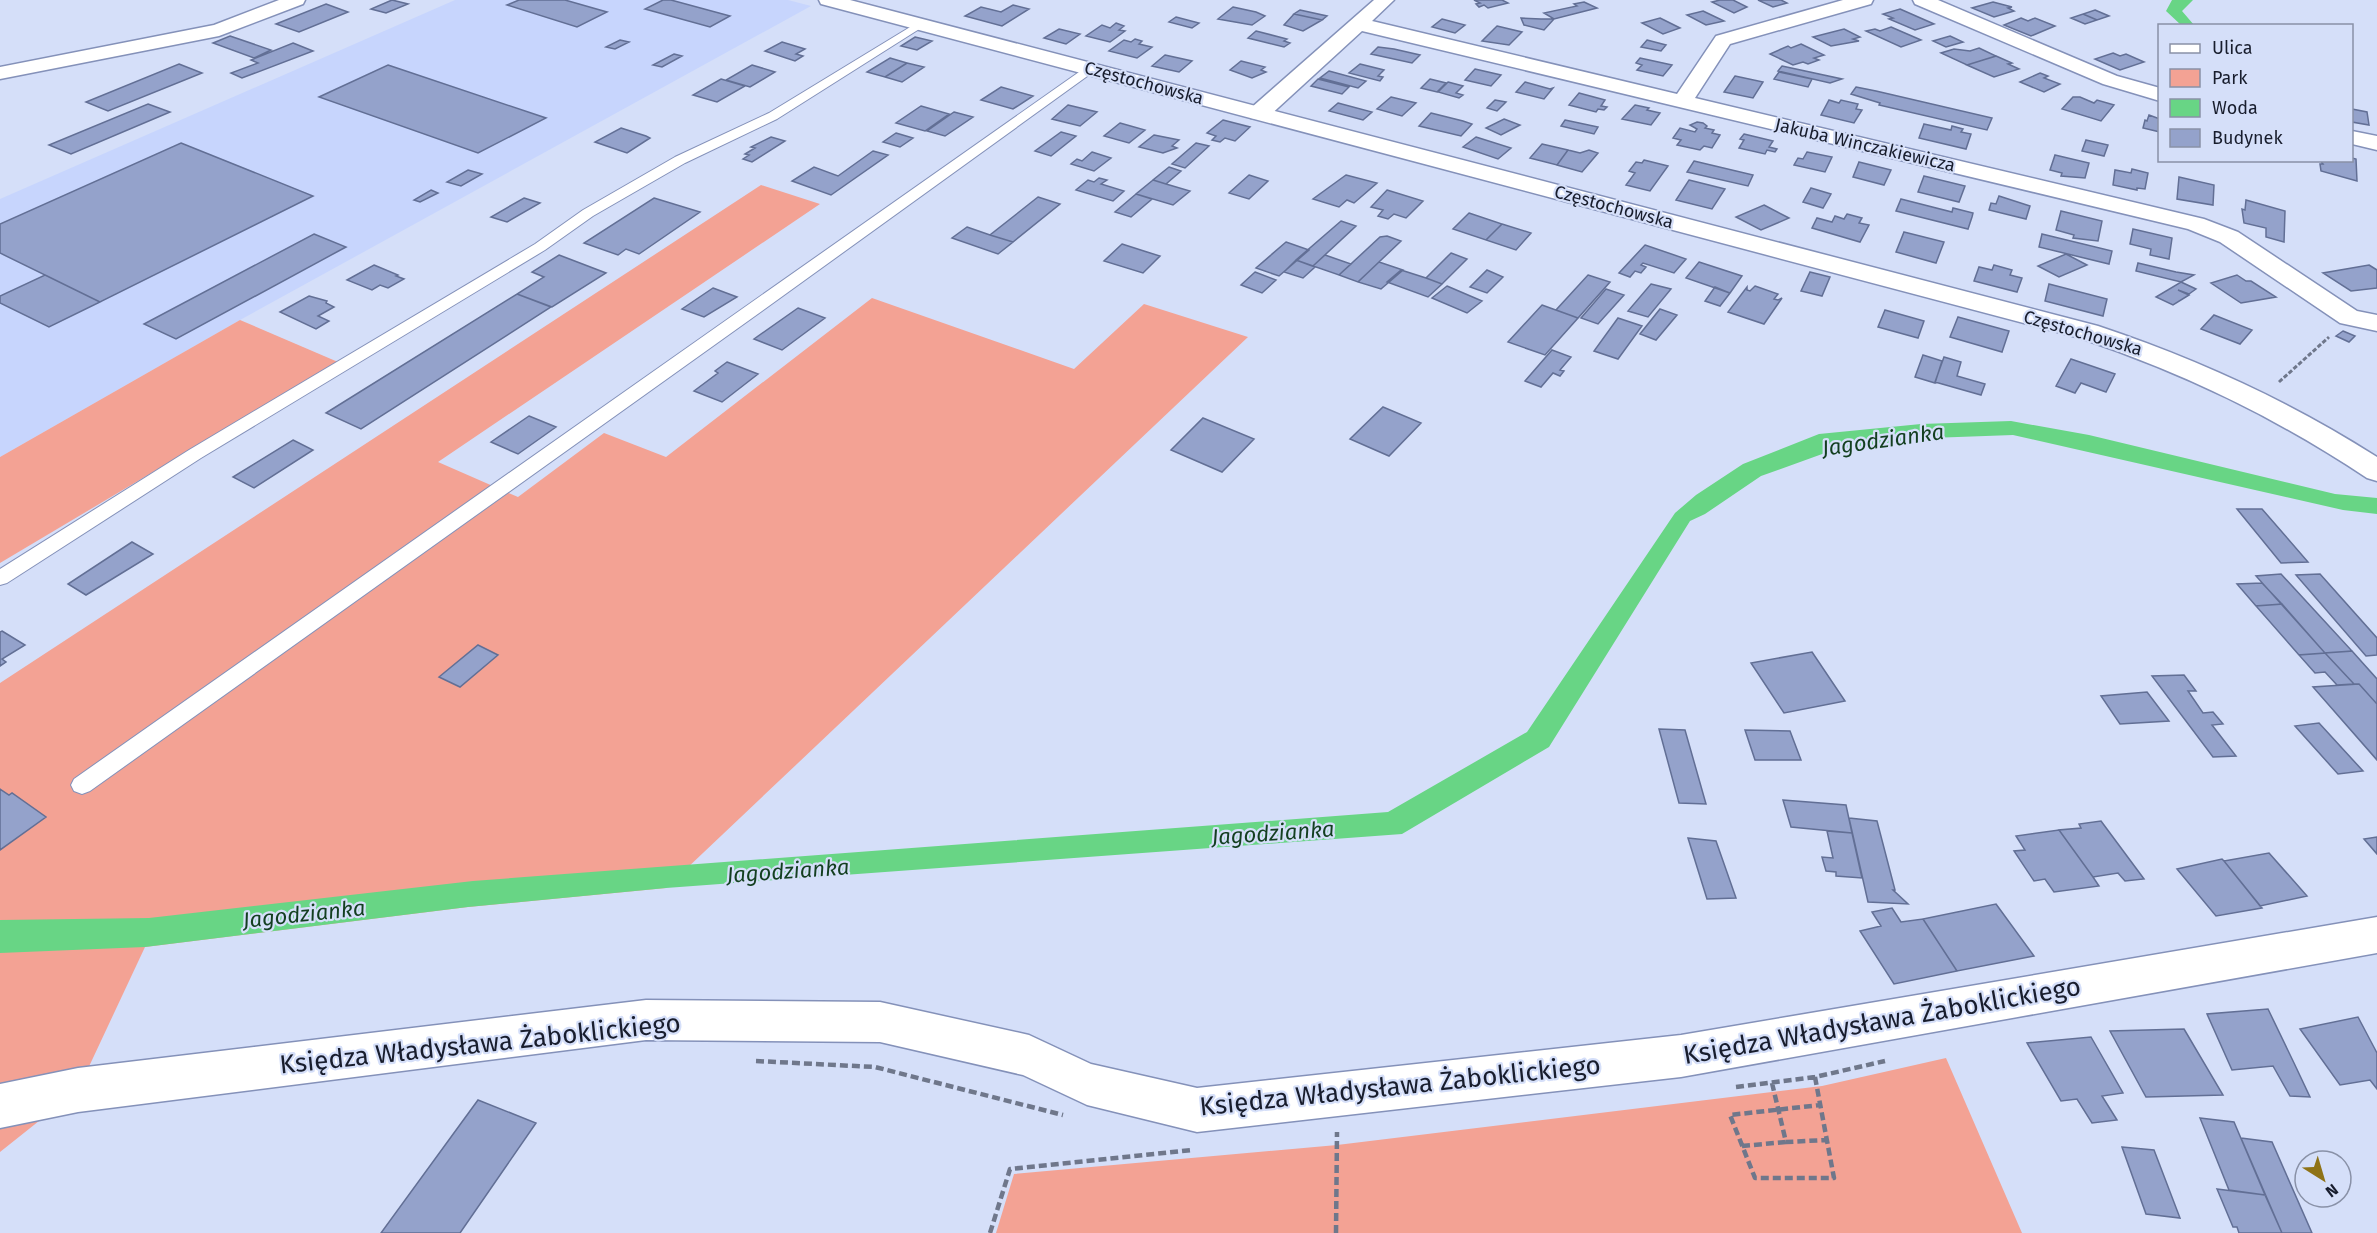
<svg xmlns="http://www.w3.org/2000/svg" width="2377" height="1233" viewBox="0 0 2377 1233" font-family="'Fira Sans',sans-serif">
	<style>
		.built { fill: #c7d5fd }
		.green { fill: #f3a294 }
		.water { fill: #68d585 }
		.building { fill: #94a2cb; stroke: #626f95; stroke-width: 1.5 }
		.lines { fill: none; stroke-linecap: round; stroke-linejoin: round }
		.service-casing { stroke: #8491b9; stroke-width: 2 }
		.minor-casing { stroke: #8491b9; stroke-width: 3 }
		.tertiary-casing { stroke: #8491b9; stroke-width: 3 }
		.secondary-casing { stroke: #8491b9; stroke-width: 3 }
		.path-far1 { stroke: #6f778b; stroke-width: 3; stroke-dasharray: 4.5 2; stroke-linecap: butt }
		.path { stroke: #6f778b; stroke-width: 4.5; stroke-dasharray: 8 4; stroke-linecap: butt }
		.service { fill: #fff; fill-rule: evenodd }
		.minor { fill: #fff; fill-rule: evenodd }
		.tertiary { fill: #fff; fill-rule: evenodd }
		.secondary { fill: #fff; fill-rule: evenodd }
		.labels { text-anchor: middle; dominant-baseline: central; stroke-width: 4.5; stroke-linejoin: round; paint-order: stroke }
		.far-street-label { font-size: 18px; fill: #181d2d; stroke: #d5dff9 }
		.water-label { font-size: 22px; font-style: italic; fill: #133f20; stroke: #d5dff9 }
		.near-street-label { font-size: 26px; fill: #181d2d; stroke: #d5dff9 }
	</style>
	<rect width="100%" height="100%" fill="#d5dff9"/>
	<!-- built -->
	<path class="built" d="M455,0H788L811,6L240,320L0,457V199Z"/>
	<!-- green -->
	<path class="green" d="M761,185L820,204L438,462L518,497L604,433L666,457L872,298L1074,369L1144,304L1248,337L666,888L468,907L145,947L78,1090L0,1152V683Z
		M240,320L338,362L0,563V457Z
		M1946,1058L2022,1233H996L1014,1174L1337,1145L1822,1086Z"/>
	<!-- water -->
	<path class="water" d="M2172,0H2193L2182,11L2194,25H2181L2166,11Z
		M2011,421L2089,435L2335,494L2377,498V514L2343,510L2013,435L1930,438L1836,449L1761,476L1705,514L1690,521L1549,747L1402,834L666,888L468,907L145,947L0,953V920L149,918L473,881L1388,812L1527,732L1675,513L1696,495L1743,464L1819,434L1921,424Z"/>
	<!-- building -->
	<path class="building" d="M392,0L408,4L386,13L371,9Z
		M519,0H565L607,12L577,27L507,5Z
		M663,0H671L730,16L710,27L645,9Z
		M1474,0H1502L1508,3L1488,8L1484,5L1479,7L1476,4L1480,3Z
		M1720,0H1733L1747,7L1734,13L1712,2Z
		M1758,0H1781L1787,3L1773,7Z
		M1584,2L1597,8L1554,19L1544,13L1577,6L1574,4Z
		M1993,2L2012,7L2008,8L2014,11L1994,17L1972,8Z
		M326,4L348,12L299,32L276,24Z
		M1013,5L1029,9L1002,26L965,16L981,7L1001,12Z
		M1233,7L1256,12L1265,16L1252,25L1218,19Z
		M1900,9L1934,24L1915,30L1889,19L1893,18L1883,14Z
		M1300,10L1327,16L1322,20L1294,14Z
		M2095,10L2109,16L2097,20L2083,14Z
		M1703,11L1724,21L1706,25L1687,15Z
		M1294,14L1322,20L1303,31L1284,25Z
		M2083,14L2097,20L2085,24L2071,18Z
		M1176,17L1199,23L1192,28L1169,22Z
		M1521,18L1541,19H1554L1544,30L1524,25Z
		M1660,18L1680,28L1663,34L1642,23Z
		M2021,18L2028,21L2035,18L2055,26L2031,36L2004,25Z
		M1442,19L1465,25L1455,33L1432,27Z
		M1116,23L1124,26L1119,30L1125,31L1110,42L1086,36L1102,25L1110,28Z
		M1497,26L1522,32L1509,45L1482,41Z
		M1891,27L1921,40L1901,47L1866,31L1875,29L1880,31Z
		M1059,29L1080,34L1066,44L1044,38Z
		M1844,29L1860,37L1853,39L1859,41L1831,46L1813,37Z
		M1256,31L1287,39L1284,41L1290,43L1284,47L1248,38Z
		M230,36L271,50L254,58L213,43Z
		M1950,36L1963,42L1946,47L1933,41Z
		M915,37L932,41L917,50L901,46Z
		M1135,39L1142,41L1139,44L1152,47L1137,58L1109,51L1124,40L1131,42Z
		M620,40L629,42L615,49L606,47Z
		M1647,40L1666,45L1661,51L1641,47Z
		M782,42L805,49L796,54L803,56L795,61L765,51Z
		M293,43L313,51L242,78L231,73L258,63L251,60Z
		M1801,44L1824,55L1814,58L1819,60L1808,64L1803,62L1793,65L1770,54L1788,46L1791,48Z
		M1378,47L1394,49L1420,55L1412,63L1371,54Z
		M1979,48L1996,56L1967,65L1941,53L1954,49L1970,51Z
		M2113,53L2120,56L2126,54L2144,62L2120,70L2095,59Z
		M674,54L682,56L662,67L653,65Z
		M1165,55L1192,61L1179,72L1152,66Z
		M1996,56L2012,63L2008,64L2019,69L1994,77L1967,65Z
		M890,58L907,63L885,77L867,72Z
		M1640,58L1672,65L1663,76L1637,70L1642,65L1636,63Z
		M1241,61L1265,67L1261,70L1266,72L1252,78L1230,70Z
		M907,63L924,67L902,82L885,77Z
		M179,64L202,73L108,111L86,102Z
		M1360,64L1384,70L1378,76L1383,77L1380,81L1349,73Z
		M388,65L546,118L478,153L319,97Z
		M752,65L775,72L750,87L726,80Z
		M1782,66L1842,79L1830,83L1778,71Z
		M1475,69L1501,75L1491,86L1465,80Z
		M1329,71L1366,81L1358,88L1320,78Z
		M1779,72L1812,79L1808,87L1774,79Z
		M2040,73L2048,76L2044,78L2060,84L2044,92L2020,82Z
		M1735,76L1763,82L1753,98L1724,92Z
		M721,79L745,86L717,102L693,95Z
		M1318,79L1349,87L1342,94L1311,86Z
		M1430,79L1446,83L1437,92L1421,88Z
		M1448,82L1463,86L1456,93L1463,95L1459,98L1438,92Z
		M1525,82L1550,89L1553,88L1544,99L1516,92Z
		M1001,87L1033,96L1013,109L981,100Z
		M1856,87L1876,91L1992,118L1987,130L1879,105L1880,103L1851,94Z
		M1579,93L1605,100L1601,106L1607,107L1604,110L1598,109L1596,112L1569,105Z
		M1391,97L1416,103L1402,116L1377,109Z
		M2073,97H2080L2094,103L2097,100L2114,105L2101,121L2062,109Z
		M1495,100L1506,102L1497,111L1487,108Z
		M1829,100L1839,103L1841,100L1858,104L1856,109L1862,110L1854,123L1821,115Z
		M1338,103L1372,112L1363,120L1329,111Z
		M148,104L170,112L71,154L49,145Z
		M1068,105L1097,112L1080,126L1052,119Z
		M1635,105L1649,108L1647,110L1660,113L1651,125L1622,119Z
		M921,106L949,114L925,131L896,123Z
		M2352,109L2367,112L2369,125L2352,122Z
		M954,112L973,117L945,136L927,131Z
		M1431,113L1463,121L1472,124L1461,136L1419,126Z
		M2149,115L2160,119V132L2143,128L2145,120L2147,121Z
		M1504,119L1520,125L1501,135L1486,128Z
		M1223,120L1250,127L1235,141L1225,138L1220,142L1212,140L1216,136L1207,133Z
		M1565,120L1598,127L1594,134L1561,126Z
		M1697,122L1703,123L1707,126L1705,128L1714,130L1712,133L1720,135L1712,148L1704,146L1700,150L1677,145L1681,140L1673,138L1680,128L1695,132L1697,129L1690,125Z
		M1120,123L1145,130L1129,143L1104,136Z
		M1924,124L1951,130L1952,126L1963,129L1961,132L1971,134L1966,149L1919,138Z
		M621,128L646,136L650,138L627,153L595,142Z
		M1061,132L1076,136L1051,156L1035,151Z
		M896,133L913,138L900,147L883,142Z
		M1744,134L1773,141L1769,147L1777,149L1775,152L1767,150L1765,154L1739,148L1744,140L1740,139Z
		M1154,135L1179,140L1172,146L1177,148L1163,153L1139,147Z
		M771,137L785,141L752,162L743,159L749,155L745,154L755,148L751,147Z
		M1476,137L1511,148L1498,159L1463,147Z
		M2086,140L2108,145L2104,156L2082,151Z
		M181,143L313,196L100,302L0,253V224Z
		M1196,143L1209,146L1185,168L1172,164Z
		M1542,144L1568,150L1557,165L1530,158Z
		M1568,150L1580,153L1589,150L1598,153L1582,172L1557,165Z
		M873,151L888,155L831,195L792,181L814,167L838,176Z
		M1092,152L1111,158L1094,171L1071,164L1077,159L1082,161Z
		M1807,152L1832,157L1825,172L1794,165L1798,158L1803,159Z
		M2055,155L2089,163L2085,178L2061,176L2062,173L2050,170Z
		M2352,158L2356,159L2357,181L2321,171L2320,164H2323L2320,160H2352Z
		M1644,160L1668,166L1650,191L1626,185L1635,173L1629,171L1636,162L1642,163Z
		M1694,161L1753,175L1748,186L1687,172Z
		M1859,162L1891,170L1884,185L1853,177Z
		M1169,167L1181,171L1166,184L1153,180Z
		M2132,169L2148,173L2145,189L2137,188V190L2113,185L2115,170L2131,173Z
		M468,170L482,174L461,186L447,182Z
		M1249,175L1268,181L1249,199L1229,193Z
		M1346,175L1377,183L1354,203L1347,200L1339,207L1313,199Z
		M1924,176L1965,186L1959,202L1918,192Z
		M2179,177L2214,185L2213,205L2177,199Z
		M1099,178L1107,180L1101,184L1124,191L1113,201L1076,190L1088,180L1094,182Z
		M1153,180L1166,184L1190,191L1173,205L1136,194Z
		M1689,180L1725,189L1712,209L1676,200Z
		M1811,188L1831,194L1823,208L1803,202Z
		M431,190L438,193L420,202L414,200Z
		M1387,190L1423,201L1406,218L1394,214L1388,219L1378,216L1383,210L1371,207Z
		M1136,194L1152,199L1131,217L1115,212Z
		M1999,196L2030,206L2026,219L1989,210L1991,203L1996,204Z
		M1038,197L1060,204L1013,242L990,235Z
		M524,198L540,203L507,222L491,217Z
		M654,198L700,212L639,254L626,249L618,255L584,243Z
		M1901,199L1952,212L1953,208L1973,213L1972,217L1968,229L1896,211Z
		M2246,200L2285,211L2284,242L2266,237V228L2244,223L2242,209L2245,210Z
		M1764,205L1789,218L1761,230L1736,217Z
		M2061,211L2102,221L2098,241L2073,238L2074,235L2056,230Z
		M1469,213L1502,224L1486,240L1453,229Z
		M1847,214L1862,218L1859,223L1869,225L1860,242L1812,228L1817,218L1832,222L1835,216L1844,219Z
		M1341,221L1356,226L1313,266L1296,260Z
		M1502,224L1531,233L1516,250L1486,240Z
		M967,227L990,235L1013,242L998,254L952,238Z
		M2133,229L2172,238L2169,259L2150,255L2151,249L2130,244Z
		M1904,232L1944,242L1936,263L1896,252Z
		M314,234L346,247L176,339L144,324Z
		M2042,234L2112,251L2109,264L2039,247Z
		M1387,236L1401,241L1358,282L1339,275L1380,237Z
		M1286,242L1309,250L1279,276L1256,268Z
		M1122,244L1147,252L1160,256L1143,273L1104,261Z
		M1645,245L1686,259L1674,273L1643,263L1641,265L1646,267L1641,273L1635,271L1630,277L1619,273Z
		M1451,253L1467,259L1442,284L1426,278Z
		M2066,254L2087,265L2059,277L2038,266Z
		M559,255L606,273L552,307L517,294L544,277L532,272Z
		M1325,255L1351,264L1339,275L1313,266Z
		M1296,260L1315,267L1303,278L1284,272Z
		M1379,262L1403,270L1381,289L1358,282Z
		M1699,262L1742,276L1730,293L1686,278Z
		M2138,263L2176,272L2194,275L2181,282L2136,271Z
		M374,265L398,275L396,276L404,279L388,288L380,285L372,290L347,280Z
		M1994,265L2012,270L2010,275L2022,278L2017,292L1974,281L1979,267L1992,270Z
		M2369,265L2377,270V288L2351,291L2323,273Z
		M1401,270L1426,278L1442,284L1428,297L1387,282Z
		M1487,270L1503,277L1487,293L1470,287Z
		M1255,272L1276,280L1262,293L1241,285Z
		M1810,272L1830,277L1822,296L1801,291Z
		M45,275L100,302L49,327L0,303V296Z
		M1588,275L1610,282L1578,318L1556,310Z
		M2237,275L2246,281H2251L2276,297L2241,303L2211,283Z
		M2181,282L2196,289L2189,294L2178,290L2189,295L2173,305L2156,297Z
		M1651,284L1671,289L1648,317L1628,311Z
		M2049,284L2107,299L2103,316L2045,301Z
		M1447,286L1482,301L1467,313L1432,298Z
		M1755,286L1778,294L1774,299L1778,300L1782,298L1764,324L1728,312L1747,287V290L1750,291Z
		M1715,287L1730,293L1720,306L1705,301Z
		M713,288L737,297L704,317L682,309Z
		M1606,289L1624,295L1598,324L1581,318Z
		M517,294L551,307L361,429L326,413Z
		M309,296L327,301L326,303L334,307L318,316L329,321L316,329L280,312Z
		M1542,305L1578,318L1545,355L1508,342Z
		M798,308L825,318L782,350L754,339Z
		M1660,309L1677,315L1656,340L1640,334Z
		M1885,310L1924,321L1918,338L1878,327Z
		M2214,315L2252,330L2240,344L2201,329Z
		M1958,317L2009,331L2002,352L1950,337Z
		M1618,318L1642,326L1618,359L1594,351Z
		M2343,331L2355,336L2349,342L2336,336Z
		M1552,350L1571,357L1560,370L1564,371L1560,376L1553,373L1541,387L1525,381Z
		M1923,355L1942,361L1935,383L1915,377Z
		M1944,357L1961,362L1957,376L1985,384L1981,395L1935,382Z
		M2071,359L2115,374L2106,392L2081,383L2075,393L2056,386Z
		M727,362L758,374L722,402L694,391L718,373L715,371Z
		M1383,407L1421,423L1389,456L1350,439Z
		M529,416L556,427L518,454L491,442Z
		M1203,418L1254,439L1222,472L1171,450Z
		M293,440L313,450L254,488L233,477Z
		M2237,509H2262L2308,562L2281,563Z
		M132,542L153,554L86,595L68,584Z
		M2281,574L2352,651L2325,653L2256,576Z
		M2320,574L2377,638V655L2366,656L2296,575Z
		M2262,583L2282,604L2256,606L2237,584Z
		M2282,604L2325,653L2299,655L2256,606Z
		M2,631L25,645L2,659L6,662L0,666V632Z
		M478,645L498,655L460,687L439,677Z
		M2352,651L2377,679V704L2359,684H2354L2325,653Z
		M1812,652L1845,701L1784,713L1751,663Z
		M2325,653L2354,684L2337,685L2325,672L2315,673L2299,655Z
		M2184,675L2196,691H2188L2203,713L2213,712L2223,724L2212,725L2236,756L2213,757L2152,676Z
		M2359,684L2377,704V760L2313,687Z
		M2147,692L2169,721L2120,724L2101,696Z
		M2319,723L2363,771L2338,774L2295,726Z
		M1659,729L1685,730L1706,804L1679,803Z
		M1745,730L1790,731L1801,760H1755Z
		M0,789L9,795L12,793L46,817L0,850Z
		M1783,800L1846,805L1852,833L1791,827Z
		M1849,818L1877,821L1895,890H1893L1908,904L1868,902Z
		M2101,821L2144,879L2125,881L2118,873L2093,877L2059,830L2081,828L2079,824Z
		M2059,830L2093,877L2099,886L2054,892L2045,879L2034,881L2014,851L2025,850L2016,836Z
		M1827,831L1852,833L1862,878L1836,876V872L1826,871L1822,857L1833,858Z
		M2377,837V854L2364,839Z
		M1688,838L1716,841L1736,898L1707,899Z
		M2269,853L2307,896L2260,906L2224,861Z
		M2222,859L2224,861L2262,908L2216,916L2177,869Z
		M1996,904L2034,956L1957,971L1923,919Z
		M1892,908L1901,922L1923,919L1957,971L1894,984L1860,931L1881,926L1872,912Z
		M2268,1009L2294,1063L2310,1097L2290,1096L2273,1066L2232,1070L2207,1014Z
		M2358,1017L2377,1053V1089L2370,1080L2340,1085L2300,1029Z
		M2184,1029L2223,1095L2146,1097L2110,1031Z
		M2091,1037L2123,1093L2102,1096L2117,1120L2092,1123L2077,1099L2061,1101L2027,1043Z
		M478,1100L536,1123L460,1233H381Z
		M2200,1118L2234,1122L2265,1195L2229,1190Z
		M2241,1138L2272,1142L2312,1233H2282Z
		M2122,1147L2154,1150L2180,1218L2146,1214Z
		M2217,1189L2265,1195L2282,1233H2239L2237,1227H2233Z"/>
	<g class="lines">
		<defs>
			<path id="service" d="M920,21L926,24L924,26L777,119L685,163L593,216L545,250L201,458L7,583L0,585V569L189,450L535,244L583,210L675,157L769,113Z
				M1089,65L1093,66V72L762,311L90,791L82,794L74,791L71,785L74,779Z"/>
			<path id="minor" d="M279,0H305L303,4L219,36L0,79V67L214,25Z
				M1374,0H1394L1372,21L1677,94L1716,36L1843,0H1873L1871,4L1730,44L1695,98L2204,219L2238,232L2357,311L2377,315V331L2340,323L2220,242L2188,229L1362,31L1267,118L1259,119L1251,118L1248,113L1251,108Z
				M1913,0H1938L2117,76L2160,88V101L2103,84L1915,4Z
				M2352,131L2377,136V150L2352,144Z"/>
			<path id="tertiary" d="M2377,917V953L1681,1077L1197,1132L1087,1105L1023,1075L880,1042L646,1040L78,1112L0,1128V1084L78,1068L646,1000L880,1002L1029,1035L1091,1064L1197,1088L1681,1035Z"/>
			<path id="secondary" d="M819,0H850L2098,326C2197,359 2289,401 2377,457V481L2367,478C2275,417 2184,373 2080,338L821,4Z"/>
		</defs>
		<!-- service casing -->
		<use href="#service" class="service-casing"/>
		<!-- minor casing -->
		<use href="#minor" class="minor-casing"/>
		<!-- tertiary casing -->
		<use href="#tertiary" class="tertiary-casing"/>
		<!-- secondary casing -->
		<use href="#secondary" class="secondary-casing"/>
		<!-- path-far1 -->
		<path class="path-far1" d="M2279,382L2329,337"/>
		<!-- path -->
		<path class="path" d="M756,1061L875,1067L1063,1115
			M1815,1077L1834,1178H1755L1730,1115L1820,1105
			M1772,1083L1786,1142L1826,1140
			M1736,1087L1815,1077L1885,1061
			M1742,1146L1786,1142
			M990,1233L1010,1169L1192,1150
			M1336,1233L1337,1132"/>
		<!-- service -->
		<use href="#service" class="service"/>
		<!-- minor -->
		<use href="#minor" class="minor"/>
		<!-- tertiary -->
		<use href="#tertiary" class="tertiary"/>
		<!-- secondary -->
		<use href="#secondary" class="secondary"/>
	</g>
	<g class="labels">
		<!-- far-street labels -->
		<g class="far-street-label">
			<text transform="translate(1144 83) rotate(15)">Częstochowska</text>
			<text transform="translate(1865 145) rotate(13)">Jakuba Winczakiewicza</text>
			<text transform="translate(1614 207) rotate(15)">Częstochowska</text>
			<text transform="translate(2083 333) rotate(16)">Częstochowska</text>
		</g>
		<!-- water labels -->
		<g class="water-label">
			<text transform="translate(1883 440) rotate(-8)">Jagodzianka</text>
			<text transform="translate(1273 833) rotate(-4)">Jagodzianka</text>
			<text transform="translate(788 871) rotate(-4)">Jagodzianka</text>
			<text transform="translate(304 914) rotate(-6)">Jagodzianka</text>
		</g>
		<!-- near-street labels -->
		<g class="near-street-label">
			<text transform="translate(1882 1021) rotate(-10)">Księdza Władysława Żaboklickiego</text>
			<text transform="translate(480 1044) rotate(-6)">Księdza Władysława Żaboklickiego</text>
			<text transform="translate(1400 1086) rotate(-6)">Księdza Władysława Żaboklickiego</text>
		</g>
	</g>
	<!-- legend -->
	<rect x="2158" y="24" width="195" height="138" fill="#d5dff9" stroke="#8991a7" stroke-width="1.5"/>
	<rect x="2170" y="44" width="30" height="9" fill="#ffffff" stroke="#8991a7" stroke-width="1.5"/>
	<text x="2212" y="54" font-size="18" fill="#181d2d">Ulica</text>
	<rect x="2170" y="69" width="30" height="18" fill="#f3a294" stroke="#8991a7" stroke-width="1.5"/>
	<text x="2212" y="84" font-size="18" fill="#181d2d">Park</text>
	<rect x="2170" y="99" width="30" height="18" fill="#68d585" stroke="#8991a7" stroke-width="1.5"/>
	<text x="2212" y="114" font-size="18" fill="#181d2d">Woda</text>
	<rect x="2170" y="129" width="30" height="18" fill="#94a2cb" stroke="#8991a7" stroke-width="1.5"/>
	<text x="2212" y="144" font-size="18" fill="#181d2d">Budynek</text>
	<!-- north arrow -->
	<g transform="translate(2323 1179) rotate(143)"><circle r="28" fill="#d5dff9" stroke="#8991a7" stroke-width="1.5"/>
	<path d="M0-4.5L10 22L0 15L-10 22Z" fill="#8f7317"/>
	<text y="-9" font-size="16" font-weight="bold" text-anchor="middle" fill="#181d2d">N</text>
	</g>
</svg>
